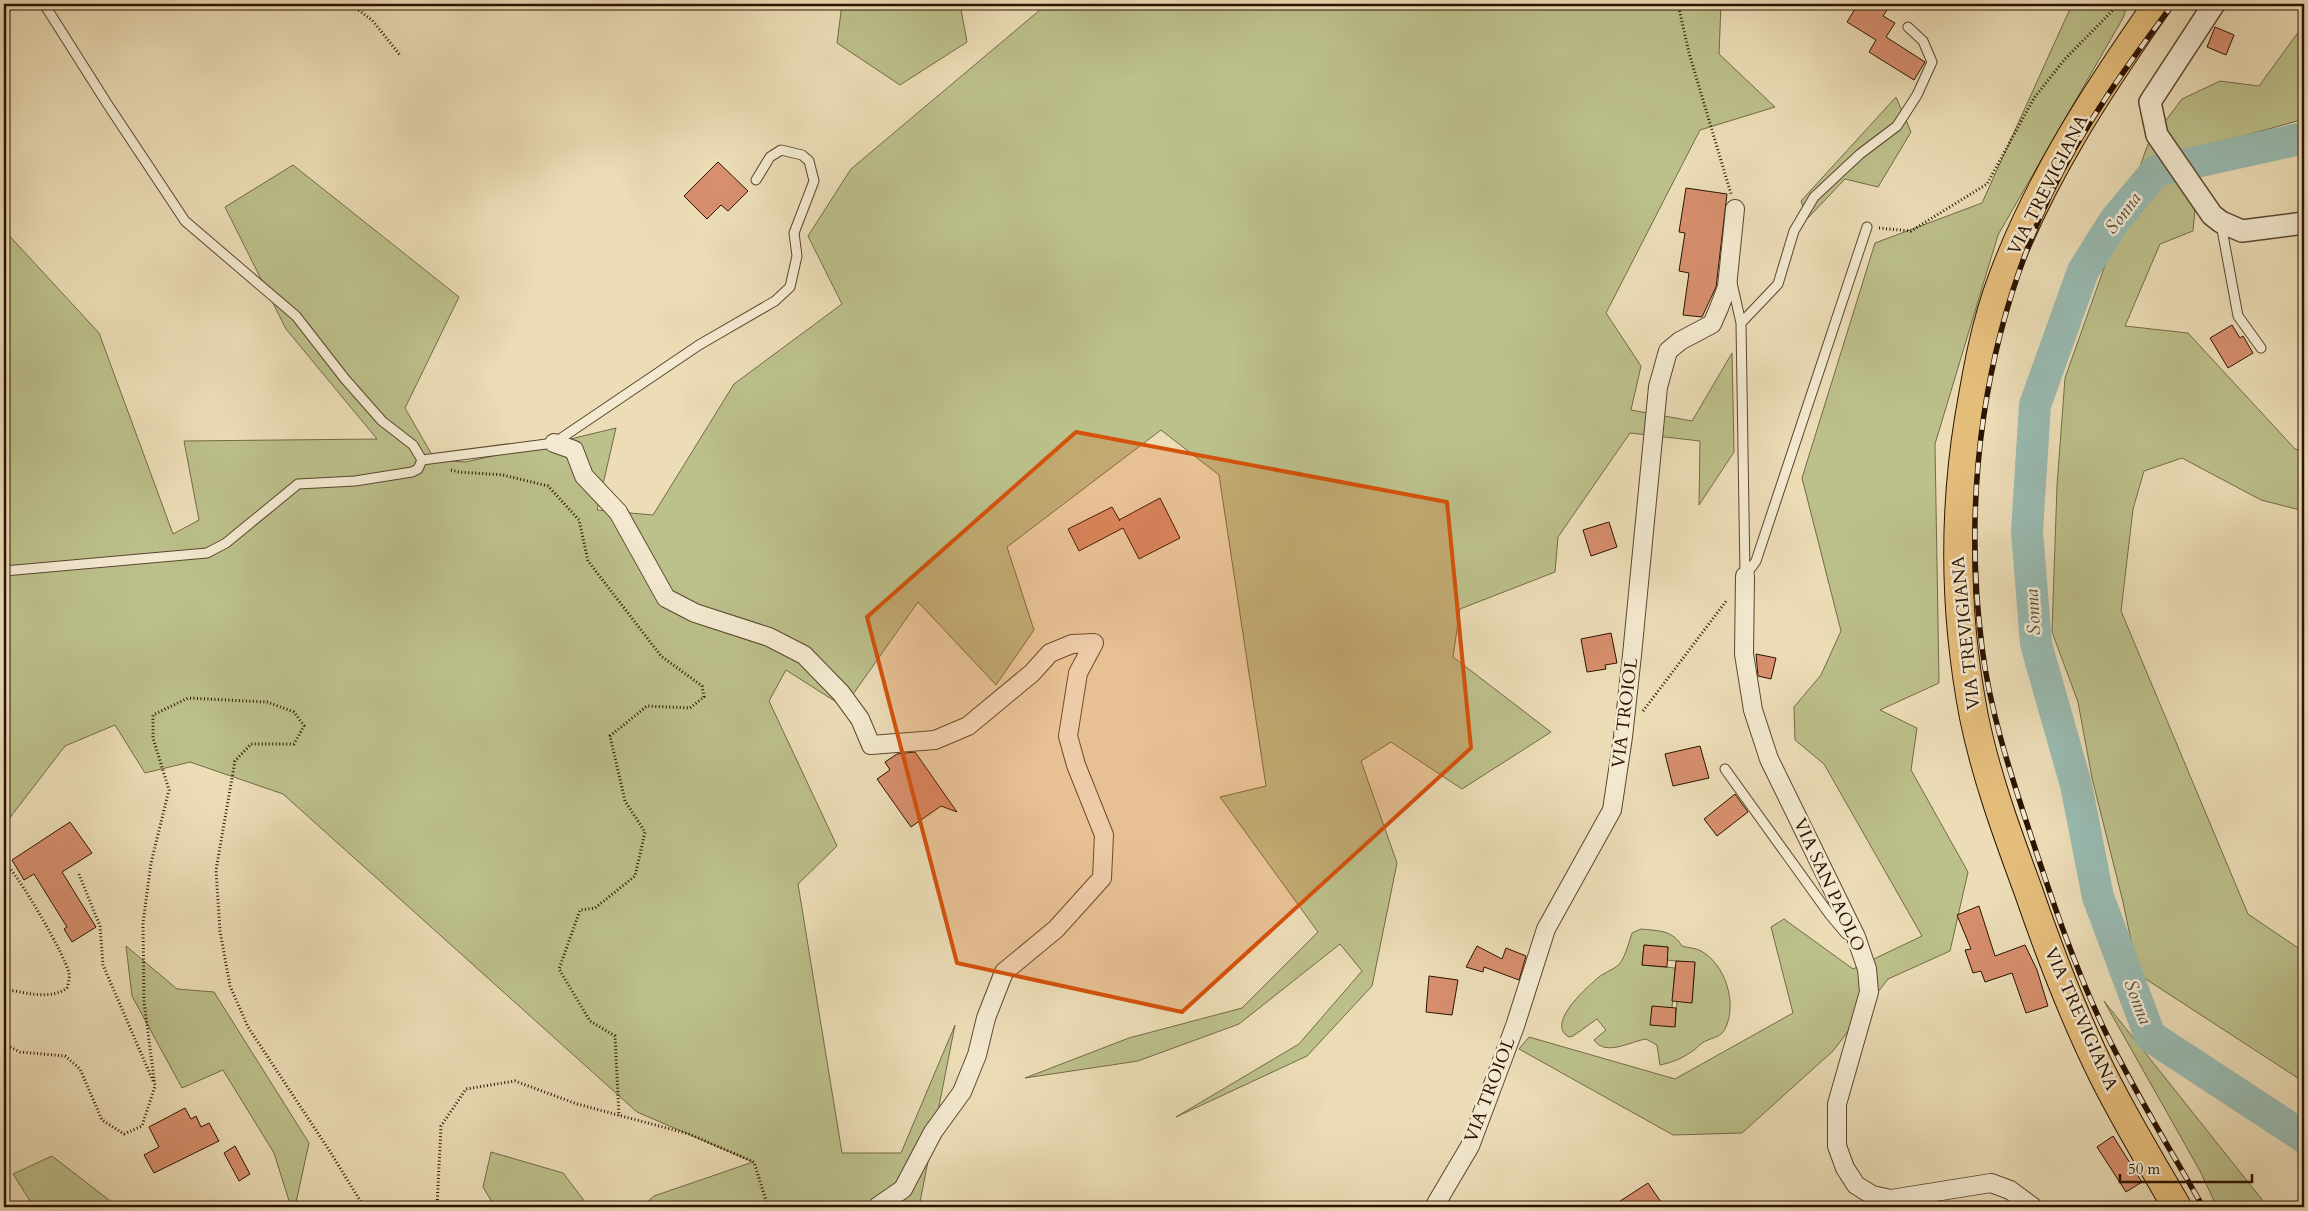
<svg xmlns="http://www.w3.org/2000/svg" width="2308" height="1211" viewBox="0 0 2308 1211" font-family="Cardo,serif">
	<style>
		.green { fill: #bcc08b; stroke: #746a46; fill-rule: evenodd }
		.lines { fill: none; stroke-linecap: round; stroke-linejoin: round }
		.river { stroke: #99bbb2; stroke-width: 32 }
		.building { fill: #d78f6e; stroke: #2b1300 }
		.service-casing { stroke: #5b462e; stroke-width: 11 }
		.minor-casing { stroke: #5b462e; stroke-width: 20 }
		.tertiary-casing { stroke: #5b462e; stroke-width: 24 }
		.primary-casing { stroke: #2b1300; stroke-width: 30 }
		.path { stroke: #2b1300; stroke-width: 3; stroke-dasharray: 1 2.5; stroke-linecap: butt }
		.service { stroke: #f3e9d0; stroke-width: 9 }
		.minor { stroke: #f3e9d0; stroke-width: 18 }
		.tertiary { stroke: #f3e9d0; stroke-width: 21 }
		.primary { stroke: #e6be7c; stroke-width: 28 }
		.rail-casing { stroke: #2b1300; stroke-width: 5.5 }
		.rail { stroke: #f3e9d0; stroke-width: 4; stroke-dasharray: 11; stroke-linecap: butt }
		.marked { fill: #d5520b; fill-opacity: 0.2; stroke: #d5520b; stroke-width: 4; stroke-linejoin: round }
		.labels { text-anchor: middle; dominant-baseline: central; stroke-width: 5; stroke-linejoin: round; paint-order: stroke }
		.street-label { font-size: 18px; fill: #2b1300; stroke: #f3e9d0 }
		.water-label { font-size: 19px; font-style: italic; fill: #524e3e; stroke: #f3e9d0 }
	</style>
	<rect width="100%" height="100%" fill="#ecddb7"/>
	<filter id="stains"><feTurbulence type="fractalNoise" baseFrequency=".004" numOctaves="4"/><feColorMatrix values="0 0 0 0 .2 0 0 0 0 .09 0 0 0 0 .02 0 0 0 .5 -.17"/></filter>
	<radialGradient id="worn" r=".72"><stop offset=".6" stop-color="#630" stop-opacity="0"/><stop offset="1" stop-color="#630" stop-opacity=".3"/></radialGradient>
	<!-- green -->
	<path class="green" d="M842,4H960L967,42L900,85L837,43Z
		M1047,4H1721L1719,54L1775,107L1700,130L1606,313L1641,366L1631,410L1692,421L1732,353L1734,452L1699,505L1700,441L1630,433L1558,537L1555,572L1460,609L1453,657L1551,732L1462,789L1391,742L1361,761L1397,863L1372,986L1307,1056L1176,1117L1299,1044L1362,971L1340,944L1239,1024L1138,1061L1025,1078L1129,1038L1242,1008L1318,932L1220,797L1266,786L1219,475L1161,430L1007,547L1034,630L996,685L918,602L844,707L786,670L769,701L837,846L798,884L842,1153H901L955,1025L920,1202L909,1207H641L654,1196L753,1162L637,1112L283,794L190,762L145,773L115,725L65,746L5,824L4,230L99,333L173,534L199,520L184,441L377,439L286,329L225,207L293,165L459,297L405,408L435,460L465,462L554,443L616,428L597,510L653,515L734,384L842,304L808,236L851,169Z
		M2075,4H2128L2123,18L1998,235L1935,444L1939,683L1880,710L1917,728L1911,770L1968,872L1950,951L1888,979L1833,1051L1742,1133L1673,1135L1519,1049L1529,1037L1675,1079L1793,1013L1771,927L1784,919L1853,969L1922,936L1824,764L1795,740L1794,707L1821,675L1841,631L1802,478L1875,243L1982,203L2069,11Z
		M2304,30V119L2201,148L2193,231L2160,244L2125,326L2188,333L2295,449L2304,452V511L2261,500L2182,458L2144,471L2133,509L2121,611L2248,914L2304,952V1082L2138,974L2123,902L2092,778L2078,702L2052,632L2057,486L2065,378L2148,144L2182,99L2220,81L2259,86L2297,34Z
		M1896,97L1911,132L1878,187L1845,179L1807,219L1801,201Z
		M1641,929C1660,931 1672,930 1682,946C1688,948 1696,948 1701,951C1725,964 1738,1003 1725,1029C1721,1037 1714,1037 1706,1041C1702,1042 1698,1047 1694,1050C1683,1058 1674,1062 1660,1065L1657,1045L1646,1039C1632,1041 1605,1057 1594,1040L1606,1030L1597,1019L1573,1036L1569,1037C1545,1024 1587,987 1599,977C1605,972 1616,969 1621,962C1626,954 1629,942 1632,933ZM1644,945L1668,947L1667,960L1695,963L1692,1002L1677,1001L1675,1027L1672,1008L1675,968L1642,965Z
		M126,946L177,989L214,992L309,1143L295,1207H291L274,1153L223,1070L182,1088L132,996Z
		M2104,1001L2248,1182L2268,1207H2217L2200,1171Z
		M491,1152L563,1173L589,1207H495L483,1187Z
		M52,1156L118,1207H34L13,1174Z"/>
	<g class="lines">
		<!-- river -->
		<path class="river" d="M2304,138L2156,171L2115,220L2083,271L2035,405L2027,531L2036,644L2076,785L2098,897L2150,1036L2304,1137"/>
	</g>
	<!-- building -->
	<path class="building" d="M1858,4H1891L1883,16L1895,23L1886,37L1925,62L1914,80L1869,52L1876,40L1847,22Z
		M2215,27L2234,35L2226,55L2207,47Z
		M718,162L748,191L728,211L721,205L707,219L684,196Z
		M1686,188L1727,194L1716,287L1702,317L1683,315L1689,273L1679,271L1685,233L1679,232Z
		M2232,325L2240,338L2243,336L2253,353L2228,368L2210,338Z
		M1160,498L1180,538L1139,559L1123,528L1079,551L1068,529L1112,507L1120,521L1119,520Z
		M1609,522L1617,547L1591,556L1583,530Z
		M1611,633L1617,663L1605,665L1606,669L1587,672L1581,639Z
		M1756,654L1776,658L1771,679L1758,676Z
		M1700,746L1709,778L1673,786L1665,754Z
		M915,752L957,812L941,806L911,827L877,779L890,770L885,762L897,754Z
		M1735,794L1748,812L1717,836L1704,819Z
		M70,822L92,853L62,872L96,927L72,942L64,929L67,927L34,874L24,880L12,860Z
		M1979,906L1995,956L2025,945L2037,970L2048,1006L2026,1013L2012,973L1985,982L1981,971L1973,973L1965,950L1971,949L1957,915Z
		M1644,945L1668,947L1667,967L1642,965Z
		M1477,946L1502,959L1506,948L1526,956L1519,980L1484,967L1483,972L1466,967Z
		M1676,961L1695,962L1692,1003L1672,1001Z
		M1429,976L1458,980L1452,1015L1426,1012Z
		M1652,1006L1676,1008L1675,1027L1650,1025Z
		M185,1108L191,1119L196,1116L201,1127L209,1123L219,1141L154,1173L144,1155L159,1147L149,1127Z
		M2113,1136L2142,1182L2126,1192L2097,1147Z
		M235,1146L250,1174L239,1181L224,1153Z
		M1648,1183L1661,1202L1653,1207H1611Z"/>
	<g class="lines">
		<defs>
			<path id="service" d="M2221,224L2238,316L2261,348
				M1732,283L1741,323L1745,576
				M1741,323L1778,284L1794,231L1814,197L1860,154L1897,126L1917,95L1932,62L1923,41L1908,27
				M422,460L554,443L699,345L775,301L790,287L797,256L794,233L814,181L809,161L802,155L781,150L770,157L756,180
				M4,571L207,553L226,543L298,484L355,481L412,472L418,469L422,460L413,445L382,421L345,379L296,316L185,221L108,105L44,4
				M1745,576L1756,561L1867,227
				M1725,769L1830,915L1846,934L1853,936"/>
			<path id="minor" d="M554,443L574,450L584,476L618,512L666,598L695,613L769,637L804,655L841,693L860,719L871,745L935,740L968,726L1032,673L1050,653L1072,644L1094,643L1078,673L1068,736L1076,765L1104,835L1102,878L1056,929L1004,972L986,1018L977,1055L962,1092L933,1132L903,1189L877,1207
				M1745,576L1744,654L1753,710L1769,759L1856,937L1867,969L1869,992L1837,1104V1146L1845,1168L1856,1185L1872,1195L1891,1199L1991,1183L2010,1190L2033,1207
				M1434,1207L1470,1146L1515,1026L1546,929L1612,810L1623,737L1632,655L1658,387L1668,351L1680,341L1712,324L1719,308L1727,287L1735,209"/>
			<path id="tertiary" d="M2214,4L2150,102L2157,135L2212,215L2221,222L2242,231L2304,223"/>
			<path id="primary" d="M2158,4C2097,91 2039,180 2002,280C1985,325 1977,372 1969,419C1953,518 1955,618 1974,717C1986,776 2007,833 2028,890C2050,954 2074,1017 2104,1077C2126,1121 2152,1164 2177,1207"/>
		</defs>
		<!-- service casing -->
		<use href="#service" class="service-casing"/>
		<!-- minor casing -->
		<use href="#minor" class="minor-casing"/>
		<!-- tertiary casing -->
		<use href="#tertiary" class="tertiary-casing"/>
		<!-- primary casing -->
		<use href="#primary" class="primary-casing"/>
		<!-- path -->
		<path class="path" d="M350,4L372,20L400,55
			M1678,4L1689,53L1731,194
			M1879,228L1911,231L1987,184L2034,98L2065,59L2119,4
			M451,470L459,472L503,475L548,486L579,520L588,561L661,656L702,686L704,697L690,708L647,706L610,736L625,801L645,832L635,876L595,908L580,910L559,969L590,1021L615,1036L619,1116
			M1643,711L1727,600
			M4,862C17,872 65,955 69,973C70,978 68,984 67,988C49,1001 24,992 4,989
			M79,874L100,926L103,965L153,1081
			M4,1044L20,1052L65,1056L80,1069L102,1120L124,1134L142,1126L155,1086L144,1002L143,923L151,863L169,790L153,738V715L188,698L267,702L294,712L304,726L294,744H251L235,761L216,870L220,931L230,986L248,1027L329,1150L364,1207
			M437,1207L441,1126L466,1089L515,1081L577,1104L689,1134L754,1162L768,1207"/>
		<!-- service -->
		<use href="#service" class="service"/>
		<!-- minor -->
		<use href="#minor" class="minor"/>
		<!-- tertiary -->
		<use href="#tertiary" class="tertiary"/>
		<!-- primary -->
		<use href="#primary" class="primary"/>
		<defs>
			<path id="rail" d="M2173,4C2128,64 2083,126 2050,195C1984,337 1962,492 1982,647C1990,713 2012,778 2033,842C2054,906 2076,970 2105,1031C2134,1091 2170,1149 2203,1207"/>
		</defs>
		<!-- rail casing -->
		<use href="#rail" class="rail-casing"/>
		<!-- rail -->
		<use href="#rail" class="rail"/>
	</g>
	<!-- marked area -->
	<path class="marked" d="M1076,432L1447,502L1471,748L1182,1012L957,963L867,617Z"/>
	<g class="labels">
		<!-- street labels -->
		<g class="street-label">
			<text transform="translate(2048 185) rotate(-63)">VIA TREVIGIANA</text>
			<text transform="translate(1966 633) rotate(-96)">VIA TREVIGIANA</text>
			<text transform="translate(1625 713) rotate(-83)">VIA TROIOL</text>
			<text transform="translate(1829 885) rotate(65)">VIA SAN PAOLO</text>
			<text transform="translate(2081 1019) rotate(66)">VIA TREVIGIANA</text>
			<text transform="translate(1490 1090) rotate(-69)">VIA TROIOL</text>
		</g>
		<!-- water labels -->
		<g class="water-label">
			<text transform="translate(2123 213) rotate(-53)">Sonna</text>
			<text transform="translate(2033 612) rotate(-94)">Sonna</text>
			<text transform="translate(2138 1002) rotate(69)">Sonna</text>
		</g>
	</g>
	<!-- margin -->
	<rect width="2308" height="1211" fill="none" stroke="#ecddb7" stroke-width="20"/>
	<rect x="5" y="5" width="2298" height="1201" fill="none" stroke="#2b1300" stroke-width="2.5"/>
	<rect x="10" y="10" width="2288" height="1191" fill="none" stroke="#2b1300"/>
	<!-- scale -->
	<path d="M2120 1174v8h132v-8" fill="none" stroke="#2b1300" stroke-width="2.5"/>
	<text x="2128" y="1174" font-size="15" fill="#2b1300" stroke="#f3e9d0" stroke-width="4" paint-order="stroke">50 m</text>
	<rect width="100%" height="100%" filter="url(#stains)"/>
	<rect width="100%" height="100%" fill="url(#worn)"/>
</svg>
